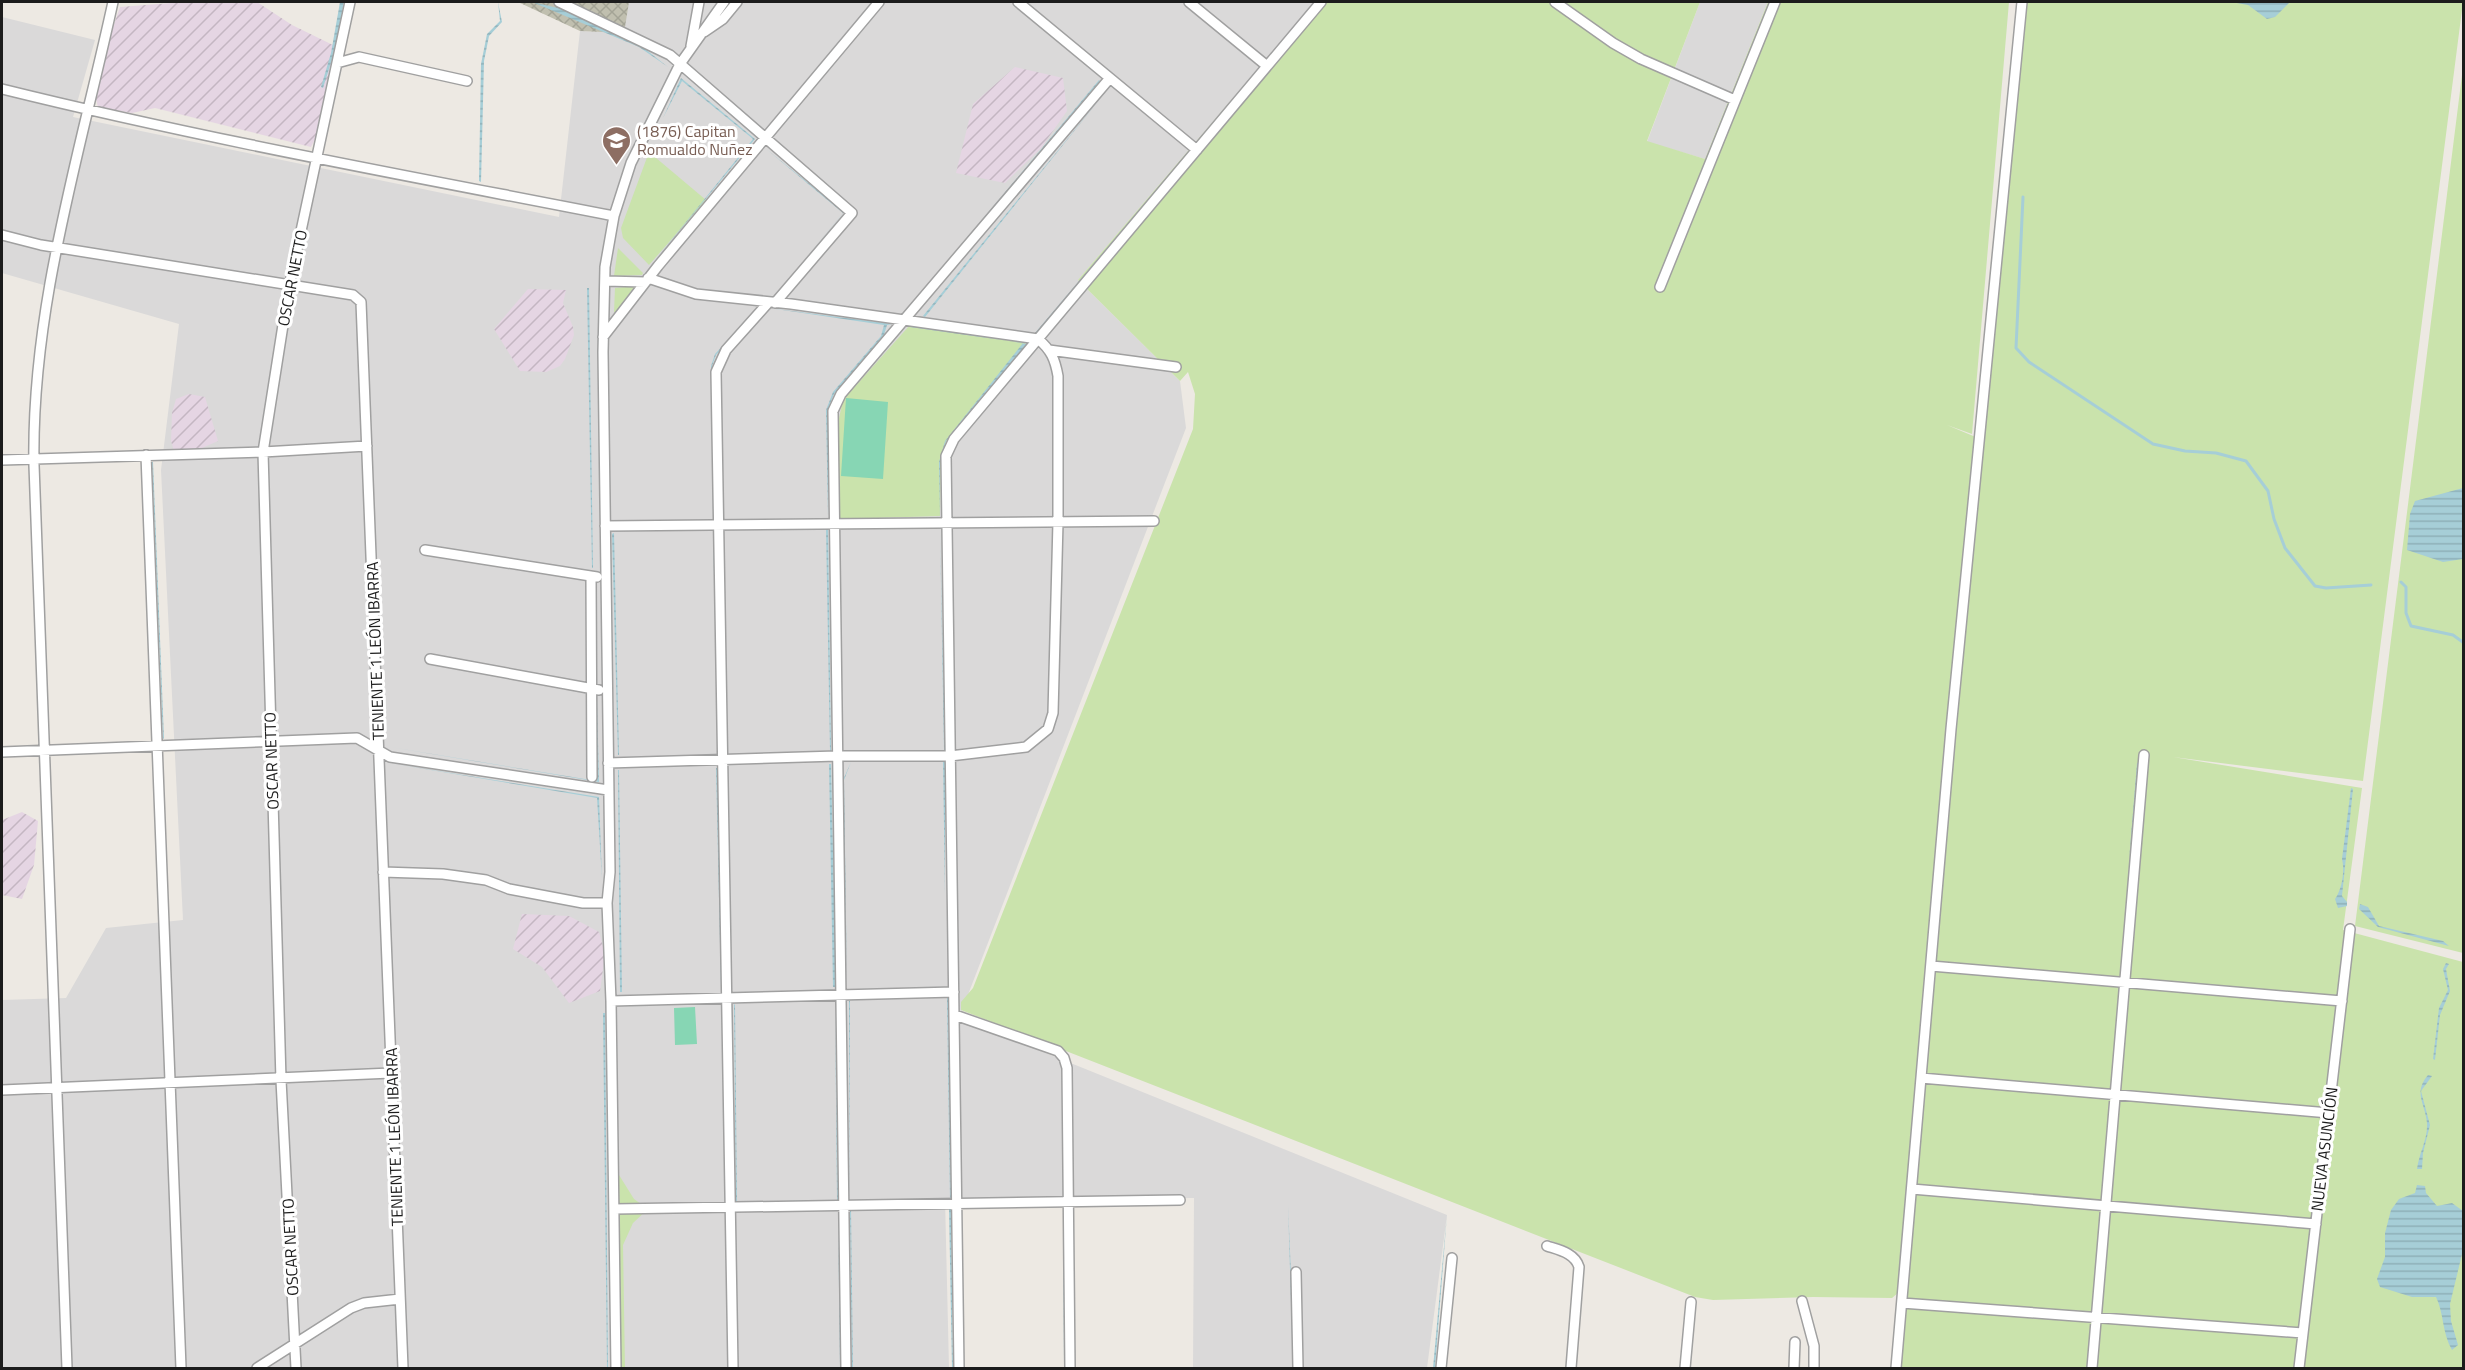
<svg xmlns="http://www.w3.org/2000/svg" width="2465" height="1370" viewBox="0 0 2465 1370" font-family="'Titillium Web',sans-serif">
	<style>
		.residential { fill: #dad9d9 }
		.industrial { fill: url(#industrial-furrows) }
		.construction { fill: url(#construction-cross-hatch) }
		.grass { fill: #cae3ac }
		.pitch { fill: #87d6b4 }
		.water { fill: url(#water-rules) }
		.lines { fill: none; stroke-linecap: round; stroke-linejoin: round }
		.stream { stroke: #a6ced7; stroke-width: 3 }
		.street-casing { stroke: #a0a0a0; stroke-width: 12 }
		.street { stroke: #fff; stroke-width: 9 }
		.labels { text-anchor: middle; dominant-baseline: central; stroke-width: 6; stroke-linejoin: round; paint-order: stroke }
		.education-label { font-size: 16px; fill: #785e54; stroke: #fff; text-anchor: start }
		.street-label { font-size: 16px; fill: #1c1c1c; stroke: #fff }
	</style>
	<defs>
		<pattern id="industrial-furrows" width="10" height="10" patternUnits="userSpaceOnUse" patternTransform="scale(1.5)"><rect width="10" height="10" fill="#e5d5e3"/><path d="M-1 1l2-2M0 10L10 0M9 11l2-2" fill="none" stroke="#c4b6c2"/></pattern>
		<pattern id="construction-cross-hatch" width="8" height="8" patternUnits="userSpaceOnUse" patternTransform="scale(1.5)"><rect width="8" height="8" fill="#c0bfaf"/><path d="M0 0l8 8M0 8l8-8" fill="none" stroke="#a4a496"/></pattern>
		<pattern id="water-rules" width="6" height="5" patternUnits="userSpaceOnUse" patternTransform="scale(1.5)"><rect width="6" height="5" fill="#a6ced7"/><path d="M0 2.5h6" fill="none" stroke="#8eb0b8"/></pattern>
	</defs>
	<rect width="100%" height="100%" fill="#ede9e3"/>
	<!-- residential -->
	<path class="residential" d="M629,2H1315L1078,280L1180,381L1186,428L959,1018L1447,1215L1427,1368H1193L1194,1198L945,1199L949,1368H2V1000L66,998L106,928L183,920L161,470L179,324L2,273V17L95,40L73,117L559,217L580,31L623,33Z
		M1700,2H1772H1768L1705,159L1647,142Z"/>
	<!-- industrial -->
	<path class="industrial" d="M184,2H257L292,25L337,47L335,99L311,147L155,108L132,113L98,107L96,99L110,36L120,7Z
		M1015,67L1063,78L1067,111L1041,148L1005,183L956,173L973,104Z
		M528,289L566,290L563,303L573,327L574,335L565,359L560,366L546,372L520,371L494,329Z
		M189,394L205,397L218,441L193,452L174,451L171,441L172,413L176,399Z
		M22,812L38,821L34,865L22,899L2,895V820Z
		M522,914L569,916L599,932L605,954L600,991L569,1003L542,967L513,949Z"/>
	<!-- construction -->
	<path class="construction" d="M518,2H629L624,33L580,31Z"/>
	<!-- grass -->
	<path class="grass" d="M1315,2H1700L1647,141L1705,159L1768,2H2009L1972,434L1947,425L1978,438L1899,1292L1892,1298L1813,1297L1713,1300L1695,1297L961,1010V1002L973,988L1193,429L1195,394L1188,372L1180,381L1078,280Z
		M2025,2H2463L2363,781L2173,757L2362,788L2343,930L2463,962V1368H1894Z
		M2463,67V953L2355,926Z
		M649,152L706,200L649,265L623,238L621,228Z
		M618,248L643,273L642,275L614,276Z
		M635,286L616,312H614L615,288Z
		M910,325L1026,343L946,442L941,463L940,516L841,519L838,516V423L843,400Z
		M619,1175L634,1199L648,1209L633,1223L623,1245L625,1368H621Z"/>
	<!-- pitch -->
	<path class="pitch" d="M846,398L888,402L883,479L841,476Z
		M695,1007L697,1044L675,1045L674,1008Z"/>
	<!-- water -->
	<path class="water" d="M340,2H344L335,50L323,88L321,87L331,53Z
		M498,2L502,22L489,36L484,61L481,182L479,181L481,64L487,34L500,21Z
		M532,2L558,8L640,45L668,67L639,47Z
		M2231,2H2290L2275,17L2267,19L2248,5Z
		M681,78L755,139L652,264L753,139L682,81L663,118Z
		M1099,80L1100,81L904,313Z
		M1108,89L925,317L923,316Z
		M765,148L844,212L775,296L843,213Z
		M1188,152L1037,334L1035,333Z
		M587,288H589L593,568H592Z
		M759,306L716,355L712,366L713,516L711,366L715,354Z
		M769,308L892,324L887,325L884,335L834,394L830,404L828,517L826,410L833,392L881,336L884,325Z
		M911,325L1027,344L946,441L940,462V516L939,462L945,441L1023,343L910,327Z
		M152,462H153L164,739L163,738Z
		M2463,488V559L2443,562L2407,550L2410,514L2415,501Z
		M826,529H828L831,751H830Z
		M940,529L945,750H944Z
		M714,531L719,752H718L713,532Z
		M614,533L619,755H618L612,534Z
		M597,699L599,782L390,747L597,781Z
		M943,761H945V895Z
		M851,762L844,780L847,988L843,780Z
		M389,763L599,797L602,879L597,798Z
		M2137,763H2139L2129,861Z
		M829,764H831L836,987H833Z
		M716,768H718L722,988H721Z
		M618,770H619L622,992H620Z
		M2351,788L2353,789L2342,896L2347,902V906L2338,908L2335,899C2342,889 2345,871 2342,859Z
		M2360,904L2368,907L2379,926L2443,941L2449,946L2378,927L2359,909Z
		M2446,963L2449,964L2446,969L2450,991L2440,1015L2435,1060L2433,1059L2439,1008L2448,990L2443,969Z
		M947,998H948L951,1201L950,1200Z
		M849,1001H850V1200Z
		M835,1002L838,1201L740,1202L837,1200Z
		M735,1004L737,1202H736L734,1005Z
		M603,1013H605L608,1368H607Z
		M2428,1075L2432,1076L2421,1091L2430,1125L2423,1153L2422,1169H2417C2419,1153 2428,1139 2427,1123C2425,1103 2413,1093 2428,1075Z
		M2417,1185L2425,1186L2426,1193L2437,1206L2452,1203L2463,1211V1250L2450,1304L2451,1321L2458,1345L2452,1350C2442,1333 2444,1313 2436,1297H2412L2380,1287L2377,1279L2385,1257V1233L2391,1210L2399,1199L2415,1193Z
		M1288,1204L1295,1368H1293Z
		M850,1209H851L853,1368H852Z
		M949,1209H951L953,1368H952Z
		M1063,1210H1064L1065,1368H1064Z
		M838,1211L841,1368H840Z
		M1447,1214L1435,1368H1433Z"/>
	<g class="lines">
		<!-- stream -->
		<path class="stream" d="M2023,197L2016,348L2029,362L2153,444L2185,451L2216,453L2246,461L2268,491L2274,519L2285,548L2315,586L2326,588L2371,585
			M2401,582L2406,587V613L2411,626L2453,635L2464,643"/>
		<defs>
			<path id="street" d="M559,2L670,55L852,213L775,303
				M1018,2L1197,150
				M1189,2L1267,66
				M1555,2L1613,43L1641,59L1735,100
				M704,32L723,19L737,2
				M691,46L699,2
				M337,63L359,57L467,81
				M2,89C204,139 409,176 614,216
				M2,235L41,245L353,295L361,302L403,1368
				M605,281L645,282
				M1660,287L1775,2
				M603,337L658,266L879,2
				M1049,350L1176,367
				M146,455L181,1368
				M2,460L263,452L367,446
				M605,526L1154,521
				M425,550L597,577
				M591,576L592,777
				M430,659L599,690
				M2,752L357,738L390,757L608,790
				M608,763L837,756H950L1026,747L1048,729L1053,713L1058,522V376C1055,359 1051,350 1038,339L791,304L696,294L648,278
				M383,872L443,874L486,880L509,889L583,903H607
				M1931,966L2342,1001
				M611,1001L954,992
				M955,1015L1058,1051L1064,1058L1067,1068L1070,1368
				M1921,1078L2329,1113
				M2,1090L391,1073
				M1912,1189L2316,1224
				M614,1209L1180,1200
				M1547,1246C1559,1250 1575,1253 1579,1267L1571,1368
				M1296,1272L1298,1368
				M1802,1301L1814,1346V1368
				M1902,1303L2303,1333
				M67,1368L34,465C31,308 80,154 113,2
				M257,1368L351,1308L364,1303L400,1299
				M296,1368L281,1080L263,452L289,287L350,2
				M616,1368L611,1001L607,903L610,872L603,352L605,267L614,216L631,163L680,64L724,2
				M733,1368L716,372L726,350L768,303
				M846,1368L833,411L841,394L1110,78
				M959,1368L946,456L954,439L1321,2
				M1441,1368L1452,1258
				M1685,1368L1691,1302
				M1794,1368L1795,1342
				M1896,1368L1951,729L2022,2
				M2092,1368L2144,755
				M2299,1368L2350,929"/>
		</defs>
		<!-- street casing -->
		<use href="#street" class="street-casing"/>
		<!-- street -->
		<use href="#street" class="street"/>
	</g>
	<!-- icons -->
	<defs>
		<symbol id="school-pin" viewBox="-11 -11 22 30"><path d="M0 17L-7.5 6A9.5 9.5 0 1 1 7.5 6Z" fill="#8d6e63" stroke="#fff"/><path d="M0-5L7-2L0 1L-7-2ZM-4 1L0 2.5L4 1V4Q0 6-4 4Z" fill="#fff"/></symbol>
	</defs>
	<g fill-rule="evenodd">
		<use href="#school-pin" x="600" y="124" width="33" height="45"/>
	</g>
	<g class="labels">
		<!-- education labels -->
		<g class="education-label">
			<text x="637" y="131">(1876) Capitan<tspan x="637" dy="18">Romualdo Nuñez</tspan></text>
		</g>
		<!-- street labels -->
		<g class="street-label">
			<text transform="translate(292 278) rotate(-79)">OSCAR NETTO</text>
			<text transform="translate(375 651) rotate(-92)">TENIENTE 1 LEÓN IBARRA</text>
			<text transform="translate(271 761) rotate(-92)">OSCAR NETTO</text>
			<text transform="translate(394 1137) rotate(-92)">TENIENTE 1 LEÓN IBARRA</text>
			<text transform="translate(2324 1149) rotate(-83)">NUEVA ASUNCIÓN</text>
			<text transform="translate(290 1247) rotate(-93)">OSCAR NETTO</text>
		</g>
	</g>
	<!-- border -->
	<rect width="2465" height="1370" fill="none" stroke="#1c1c1c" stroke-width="6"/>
</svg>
